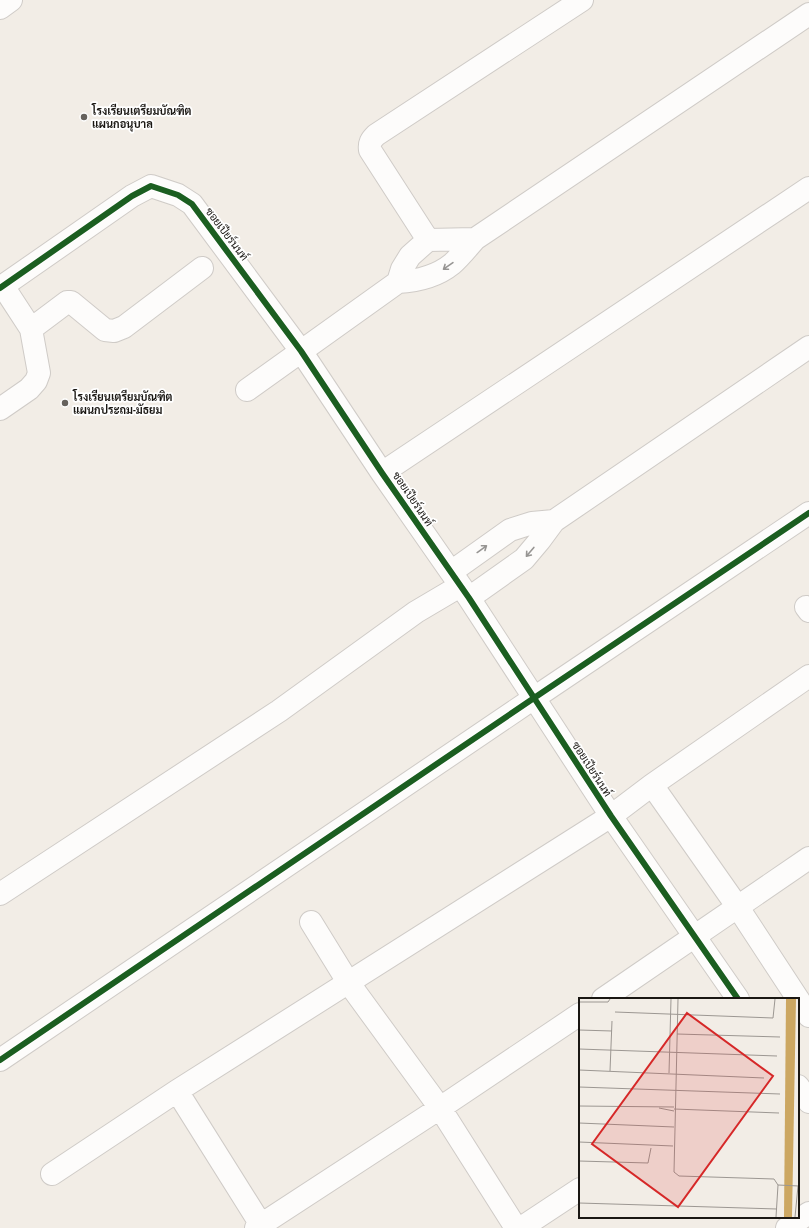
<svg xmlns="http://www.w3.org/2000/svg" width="809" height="1228" viewBox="0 0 809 1228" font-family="'Asap Condensed',Sarabun,sans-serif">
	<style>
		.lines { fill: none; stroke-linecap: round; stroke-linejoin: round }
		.minor-casing { stroke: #cfcbc7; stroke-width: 24 }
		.minor { stroke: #fdfcfb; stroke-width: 22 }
		.cycleway-casing { stroke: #fff; stroke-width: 8 }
		.cycleway { stroke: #1b5e20; stroke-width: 6 }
		.oneway { stroke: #979593 }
		.poi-dot { fill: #66625d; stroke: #fff; stroke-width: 1.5 }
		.labels { text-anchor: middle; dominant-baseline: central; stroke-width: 3.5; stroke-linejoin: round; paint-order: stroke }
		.poi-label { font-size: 11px; font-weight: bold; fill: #1a1713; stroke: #fff; text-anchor: start }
		.street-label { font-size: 11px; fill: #1a1713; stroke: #fff }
		.inset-road { fill: none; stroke: #9c9792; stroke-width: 1 }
		.view { fill: #d62828; fill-opacity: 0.15; stroke: #d62828; stroke-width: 2 }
		.inset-edge { fill: none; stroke: #1a1713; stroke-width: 2 }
	</style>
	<rect width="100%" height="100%" fill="#f2ede6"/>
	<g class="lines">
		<defs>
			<path id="minor" d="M0,8L11,0
				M428,240L370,150C369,143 371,140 376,135L582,0
				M398,282L402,269L410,256L428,240L475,239
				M0,288L132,196L151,186L178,195L192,204L301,351L382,473L469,598L611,816L738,999
				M31,329L67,302H71L105,330L114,331L124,327L202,268
				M247,390L398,282C418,281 436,277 452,264C460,257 468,247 475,239L809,14
				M0,409L29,389L36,381L39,373L31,329L3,286
				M382,473L809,188
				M451,572L510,530L532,523L554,521
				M469,598L524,559L540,540L554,521L809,347
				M806,607L809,611
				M652,785L737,906L798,999
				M0,894L279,711L416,612L460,586
				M311,922L348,982L440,1108L516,1228
				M603,999L809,858
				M798,999L809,1016
				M0,1060L534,698L809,513
				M798,1086L809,1102
				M177,1091L263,1228
				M52,1174L177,1091L611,816L652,785L809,676
				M256,1228L440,1108L580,1014
				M521,1228L580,1189
				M787,1228L809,1213"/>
		</defs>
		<!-- minor casing -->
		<use href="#minor" class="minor-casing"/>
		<!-- minor -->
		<use href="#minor" class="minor"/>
		<defs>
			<path id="cycleway" d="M0,288L132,196L151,186L178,195L192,204L301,351L382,473L469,598L611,816L738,999
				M0,1060L534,698L809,513"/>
		</defs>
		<!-- cycleway casing -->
		<use href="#cycleway" class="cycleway-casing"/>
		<!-- cycleway -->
		<use href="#cycleway" class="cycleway"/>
	</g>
	<!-- one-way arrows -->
	<defs><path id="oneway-shaft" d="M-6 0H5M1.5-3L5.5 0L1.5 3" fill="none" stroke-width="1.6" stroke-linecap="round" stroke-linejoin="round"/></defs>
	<g class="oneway">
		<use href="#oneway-shaft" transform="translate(448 266) rotate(145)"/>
		<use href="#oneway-shaft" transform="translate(482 549) rotate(-36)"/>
		<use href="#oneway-shaft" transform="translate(530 552) rotate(130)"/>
	</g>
	<!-- markers -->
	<g class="poi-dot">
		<circle cx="84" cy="117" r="4"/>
		<circle cx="65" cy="403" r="4"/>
	</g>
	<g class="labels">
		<!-- poi labels -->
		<g class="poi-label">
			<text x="92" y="111">โรงเรียนเตรียมบัณฑิต<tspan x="92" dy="13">แผนกอนุบาล</tspan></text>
			<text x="73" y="397">โรงเรียนเตรียมบัณฑิต<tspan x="73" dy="13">แผนกประถม-มัธยม</tspan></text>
		</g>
		<!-- street labels -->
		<g class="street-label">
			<text transform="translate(227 234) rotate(53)">ซอยเปียร์นนท์</text>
			<text transform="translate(413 499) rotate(56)">ซอยเปียร์นนท์</text>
			<text transform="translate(592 769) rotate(57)">ซอยเปียร์นนท์</text>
		</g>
	</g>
	<!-- overview -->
	<g transform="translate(579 998)">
		<rect width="220" height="220" fill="#f2ede6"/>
		<path d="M207,1H217L213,219H205Z" fill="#cca762"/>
		<path class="inset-road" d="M99,1L95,174L100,178L195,181L199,187L197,219M0,4H29L31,1M36,14L194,20L196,1M0,32L33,33M98,36L201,39M0,51L198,58M0,72L185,80M31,73L33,23M90,75L92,1M0,89L201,96M0,108L95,109M80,110L95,113M95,111L200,115M0,125L95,129M0,144L94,148M0,163L69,165L72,150M199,187L220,188M0,205L198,211M216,219L219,188"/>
		<path class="view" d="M108,15L194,78L99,209L13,146Z"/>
		<rect width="220" height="220" class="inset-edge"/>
	</g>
</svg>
